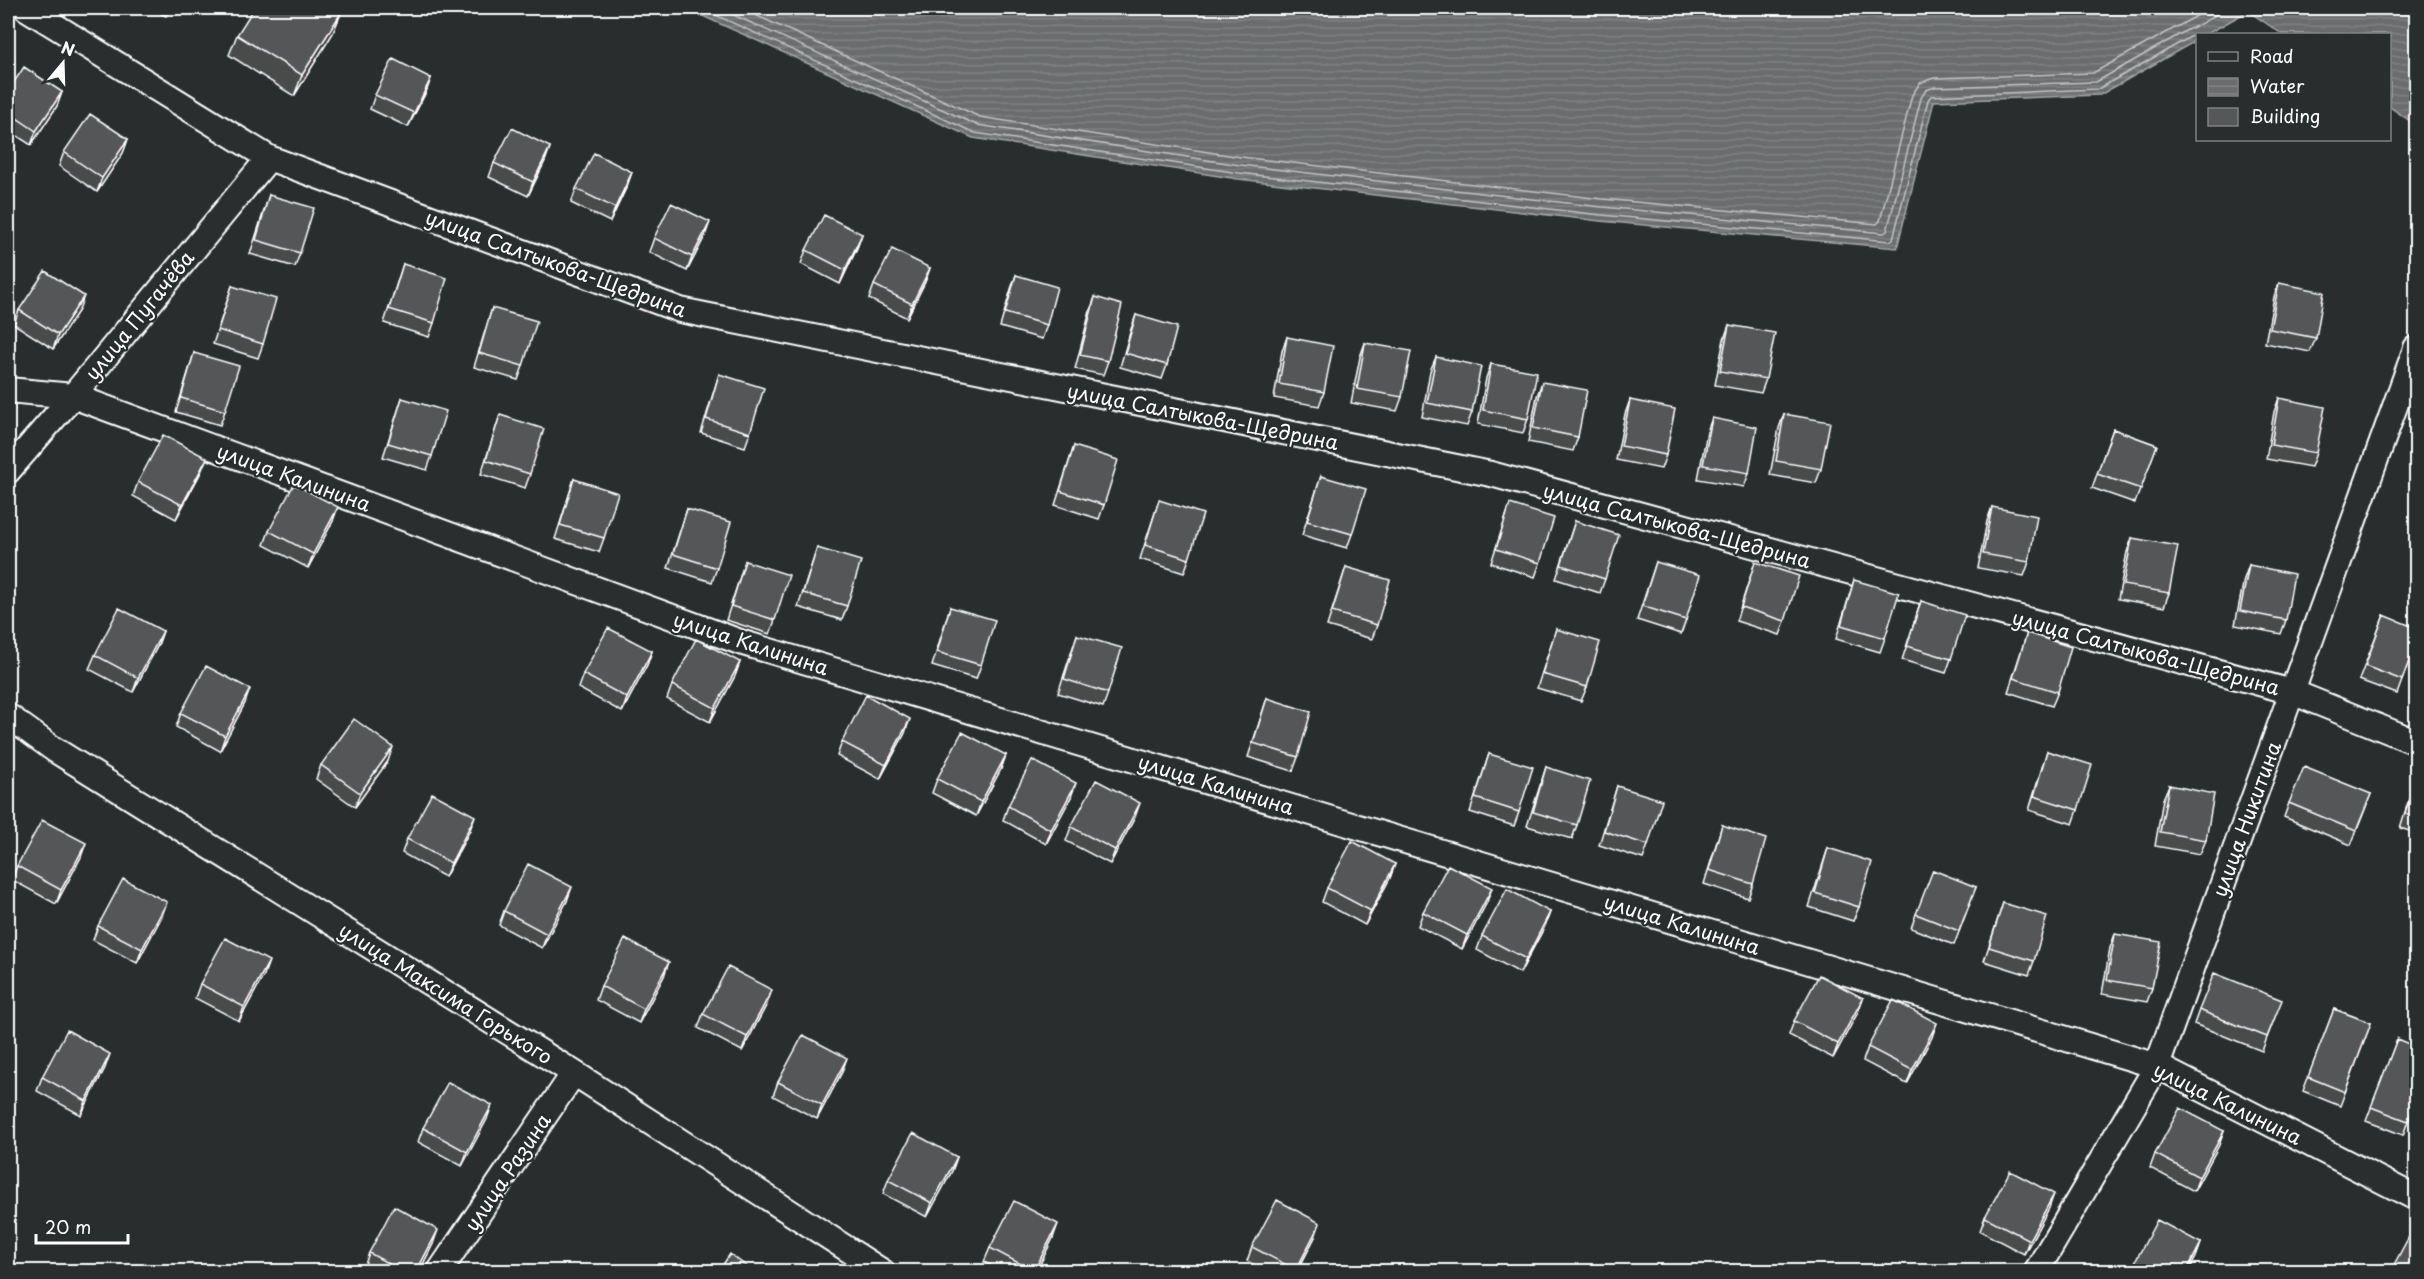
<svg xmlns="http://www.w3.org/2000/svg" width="2424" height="1279" viewBox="0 0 2424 1279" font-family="'Playpen Sans',sans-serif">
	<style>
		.water { fill: url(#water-rules); stroke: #a6a7a7; stroke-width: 1.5 }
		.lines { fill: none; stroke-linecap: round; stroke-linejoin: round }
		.shore { stroke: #c3c4c5; stroke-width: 1.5 }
		.minor-casing { stroke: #fff; stroke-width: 28 }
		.minor { stroke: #2a2d2e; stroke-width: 24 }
		.wall { fill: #494b4c; stroke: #fff; stroke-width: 1.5 }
		.shaded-wall { fill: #3c3d3e; stroke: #fff; stroke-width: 1.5 }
		.building { fill: #555758; stroke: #fff; stroke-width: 1.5 }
		.labels { text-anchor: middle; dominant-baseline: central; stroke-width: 4.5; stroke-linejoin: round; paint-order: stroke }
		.street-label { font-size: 20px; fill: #fff; stroke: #2a2d2e }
	</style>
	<defs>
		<pattern id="water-rules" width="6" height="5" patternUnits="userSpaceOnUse" patternTransform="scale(1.5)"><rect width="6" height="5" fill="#6a6c6d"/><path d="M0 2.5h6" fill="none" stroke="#808283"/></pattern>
	</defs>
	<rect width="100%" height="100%" fill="#2a2d2e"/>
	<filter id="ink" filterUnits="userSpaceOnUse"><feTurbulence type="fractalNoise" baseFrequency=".0167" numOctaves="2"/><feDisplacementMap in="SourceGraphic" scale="12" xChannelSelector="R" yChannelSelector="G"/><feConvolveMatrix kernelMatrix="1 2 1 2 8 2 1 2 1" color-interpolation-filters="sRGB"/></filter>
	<g filter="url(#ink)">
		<!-- water -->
		<path class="water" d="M685,8H2416V125L2390,107V34H2282L2248,11L2207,34H2198L2197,40L2100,95L1934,101L1897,248L1600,221L1238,179L973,138Z"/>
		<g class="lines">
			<!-- shore -->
			<path class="shore" d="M700,8L975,133L1239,173L1601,215L1890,241L1893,239L1928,100L1931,96L2098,89L2192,36L2198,35
				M718,8L977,125L1240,165L1602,207L1884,233L1887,231L1921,98L1926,90L1935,87L2096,82L2189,29C2202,25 2214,15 2227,8
				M740,8L980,117L1241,157L1602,199L1877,224L1880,221L1912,95L1920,83L1934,78L2093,73L2193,18L2209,8"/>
			<defs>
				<path id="minor" d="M26,8L269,158L680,310L1491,474L2292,692L2416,742
					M8,390L73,396L740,642L2157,1066L2416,1198
					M8,471L73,396L269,158
					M8,716L55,750L574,1073L883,1272
					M439,1272L574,1073
					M2036,1272L2157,1066L2416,348"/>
			</defs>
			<!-- minor casing -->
			<use href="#minor" class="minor-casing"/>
			<!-- minor -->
			<use href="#minor" class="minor"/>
		</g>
		<!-- wall -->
		<path class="wall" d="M149,8H170L166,16Z
			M341,13L333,33L294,96L229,55L237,35Z
			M431,78L426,92L408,127L370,109L375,95Z
			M8,91L62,92L57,106L31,145L8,130Z
			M128,139L123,153L97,192L59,166L64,152Z
			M550,147L545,161L528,196L489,177L494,163Z
			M632,172L627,186L610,222L571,203L576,189Z
			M269,195L300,253L295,267L250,254Z
			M862,234L857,248L840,284L801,264L806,250Z
			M705,236L687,271L649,252L654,238Z
			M403,264L434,323L429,337L384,323Z
			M930,268L925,282L907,318L869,299L874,285Z
			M1016,275L1047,325L1042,339L1000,327L1011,289Z
			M2279,283L2316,338L2310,352L2265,343L2274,297Z
			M232,286L263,344L258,358L213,344Z
			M1095,297L1108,361L1103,375L1075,369L1090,311Z
			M492,308L523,366L518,380L474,367Z
			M19,310H79L53,349L14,324Z
			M1136,315L1167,365L1162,379L1120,367L1131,329Z
			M1729,325L1766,379L1761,393L1715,385L1724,339Z
			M1287,337L1324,392L1319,406L1274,398L1282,351Z
			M1365,343L1402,397L1397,411L1351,403L1360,357Z
			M194,353L225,411L220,425L176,412Z
			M1436,357L1472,412L1467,426L1422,417L1430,371Z
			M1491,364L1528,419L1523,433L1478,424L1486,378Z
			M719,374L750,433L745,447L701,433Z
			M1542,382L1578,437L1573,451L1528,442L1537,396Z
			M402,398L432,456L427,470L383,457Z
			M2279,398L2316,453L2311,467L2266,459L2274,412Z
			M1630,400L1666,455L1661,469L1616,460L1625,414Z
			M1784,414L1821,469L1816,483L1770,475L1779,428Z
			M500,415L530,474L525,488L481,474Z
			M1712,418L1749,473L1744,487L1698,479L1707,432Z
			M2113,429L2157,445L2135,503L2092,488Z
			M1074,446L1104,505L1099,519L1055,505Z
			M201,472L176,519L133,496L138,482Z
			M1321,476L1352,534L1347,548L1302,535Z
			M574,479L604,538L599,552L555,539Z
			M1159,500L1189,559L1184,573L1140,559Z
			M1510,504L1540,563L1535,577L1491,563Z
			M1992,507L2029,562L2024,576L1978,568L1987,521Z
			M687,509L717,568L712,582L668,568Z
			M333,521L308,568L264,545L269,531Z
			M1575,521L1605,579L1600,593L1556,579Z
			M2132,538L2169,593L2164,607L2118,599L2127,552Z
			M817,548L847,606L842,620L798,607Z
			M745,561L775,620L770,634L726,620Z
			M1656,562L1686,620L1681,634L1637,620Z
			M1755,562L1785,621L1780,635L1736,621Z
			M2249,565L2286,620L2281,634L2235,625L2244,579Z
			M1346,567L1377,625L1372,639L1327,626Z
			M1854,580L1885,638L1880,652L1836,639Z
			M1921,601L1951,659L1946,673L1902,660Z
			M950,607L981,665L976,679L932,666Z
			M2384,615L2416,642L2397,694L2359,680Z
			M1556,629L1587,687L1581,701L1537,688Z
			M163,631L158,645L133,692L89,669L95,655Z
			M2027,633L2058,692L2052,706L2008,692Z
			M1077,635L1108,693L1103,707L1058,693Z
			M652,651L647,665L622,712L578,688L583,674Z
			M740,662L735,676L710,722L667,699L672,685Z
			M2416,683V697L2412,695Z
			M1267,698L1298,757L1293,771L1248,757Z
			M245,703L220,751L176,727L181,713Z
			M905,733L880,779L837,756L842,742Z
			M2047,751L2078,810L2073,824L2029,810Z
			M1489,754L1519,812L1514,826L1470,812Z
			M1006,755L1001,769L976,816L932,793L937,779Z
			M388,761L355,807L316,779L321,765Z
			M1546,767L1577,825L1572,839L1527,826Z
			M2416,776V833L2400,828Z
			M2169,785L2206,840L2200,854L2155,846L2163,799Z
			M1617,786L1648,845L1643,859L1599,845Z
			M2371,794L2351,845L2284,817L2289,803Z
			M1071,797L1046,844L1003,820L1008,806Z
			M1135,817L1110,864L1066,841L1071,827Z
			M1722,825L1753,884L1748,898L1704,884Z
			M470,830L445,877L402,853L407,839Z
			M1828,848L1859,907L1853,921L1809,907Z
			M81,857L56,904L12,880L17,866Z
			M1395,864L1390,878L1365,925L1322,902L1327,888Z
			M1976,887L1954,945L1911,928L1916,914Z
			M567,901L542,948L499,925L504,911Z
			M1487,902L1462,949L1418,926L1423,912Z
			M2003,903L2034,961L2029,975L1984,961Z
			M1550,912L1545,926L1520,973L1477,950L1482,936Z
			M162,916L137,963L93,940L98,926Z
			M2115,934L2152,988L2147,1002L2102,994L2110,948Z
			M264,975L239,1021L195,998L200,984Z
			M664,976L639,1023L596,1000L601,986Z
			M1863,998L1858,1012L1833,1058L1789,1035L1794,1021Z
			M767,1004L742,1051L698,1028L703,1014Z
			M2334,1009L2371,1023L2340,1106L2303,1091Z
			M2199,1010L2276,1014L2262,1051L2194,1024Z
			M1932,1037L1907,1084L1863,1061L1868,1047Z
			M2397,1039L2416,1099L2403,1135L2366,1121Z
			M105,1068L81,1115L37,1091L42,1077Z
			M842,1072L817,1119L773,1096L778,1082Z
			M487,1119L462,1166L418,1142L423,1128Z
			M2224,1131L2219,1145L2194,1191L2150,1168L2155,1154Z
			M957,1157L952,1171L927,1217L883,1194L888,1180Z
			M2049,1208L2024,1254L1980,1231L1985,1217Z
			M1315,1237L1297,1272H1267L1247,1261L1252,1247Z
			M1053,1238L1036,1272H1003L984,1262L990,1248Z
			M2201,1243L2196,1257L2188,1272H2131L2133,1266Z
			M433,1244L419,1272H372L364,1267L369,1253Z"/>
		<!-- shaded-wall -->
		<path class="shaded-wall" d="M341,13L333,33L294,96L302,75Z
			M431,78L426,92L408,127L414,113Z
			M62,92L57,106L31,145L36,131Z
			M128,139L123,153L97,192L102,178Z
			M550,147L545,161L528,196L533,182Z
			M632,172L627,186L610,222L615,208Z
			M710,222L705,236L687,271L692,257Z
			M862,234L857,248L840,284L845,270Z
			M930,268L925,282L907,318L912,304Z
			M84,296L79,310L53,349L58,335Z
			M207,458L201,472L176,519L182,505Z
			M338,507L333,521L308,568L313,554Z
			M163,631L158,645L133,692L138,678Z
			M652,651L647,665L622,712L627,698Z
			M740,662L735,676L710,722L715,708Z
			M250,689L245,703L220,751L225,736Z
			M910,719L905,733L880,779L886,765Z
			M393,747L388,761L355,807L360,793Z
			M1006,755L1001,769L976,816L981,802Z
			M1076,783L1071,797L1046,844L1051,830Z
			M1140,803L1135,817L1110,864L1115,850Z
			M475,816L470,830L445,877L451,863Z
			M86,843L81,857L56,904L61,890Z
			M1395,864L1390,878L1365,925L1371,911Z
			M572,887L567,901L542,948L547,934Z
			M1492,888L1487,902L1462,949L1467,935Z
			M167,902L162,916L137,963L142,949Z
			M1550,912L1545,926L1520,973L1526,959Z
			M269,961L264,975L239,1021L244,1007Z
			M669,962L664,976L639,1023L644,1009Z
			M772,990L767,1004L742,1051L747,1037Z
			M1863,998L1858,1012L1833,1058L1838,1044Z
			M1937,1023L1932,1037L1907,1084L1912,1070Z
			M110,1054L105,1068L81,1115L86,1101Z
			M847,1058L842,1072L817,1119L822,1105Z
			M492,1105L487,1119L462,1166L467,1152Z
			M2224,1131L2219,1145L2194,1191L2199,1177Z
			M957,1157L952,1171L927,1217L932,1203Z
			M2054,1194L2049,1208L2024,1254L2029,1240Z
			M1320,1223L1315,1237L1297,1272H1295Z
			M1058,1224L1053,1238L1036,1272H1033Z
			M438,1230L433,1244L419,1272H416Z
			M2201,1243L2196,1257L2188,1272H2186Z"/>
		<!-- building -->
		<path class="building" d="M254,8H332L341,13L302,75L237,35Z
			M393,59L431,78L414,113L375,95Z
			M24,67L62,92L36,131L8,112V91Z
			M90,114L128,139L102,178L64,152Z
			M512,128L550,147L533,182L494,163Z
			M594,153L632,172L615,208L576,189Z
			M269,195L314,208L300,253L256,240Z
			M671,203L710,222L692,257L654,238Z
			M824,215L862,234L845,270L806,250Z
			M892,249L930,268L912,304L874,285Z
			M403,264L447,278L434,323L389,309Z
			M45,271L84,296L58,335L19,310Z
			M1016,275L1057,287L1047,325L1005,313Z
			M2279,283L2324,292L2316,338L2270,329Z
			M232,286L276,299L263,344L218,330Z
			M1095,297L1122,305L1108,361L1080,355Z
			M492,308L537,321L523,366L479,353Z
			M1136,315L1177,327L1167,365L1125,353Z
			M1729,325L1775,333L1766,379L1720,371Z
			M1287,337L1333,346L1324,392L1279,384Z
			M1365,343L1411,351L1402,397L1357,389Z
			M194,353L239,366L225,411L181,398Z
			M1436,357L1481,366L1472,412L1427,403Z
			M1491,364L1537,372L1528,419L1483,410Z
			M719,374L764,388L750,433L706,419Z
			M1542,382L1587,390L1578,437L1533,428Z
			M402,398L446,411L432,456L388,443Z
			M2279,398L2325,407L2316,453L2271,445Z
			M1630,400L1675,409L1666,455L1621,446Z
			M1784,414L1830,422L1821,469L1776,461Z
			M500,415L544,429L530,474L486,460Z
			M1712,418L1757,427L1749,473L1703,465Z
			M2113,429L2157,445L2141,489L2097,474Z
			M163,435L207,458L182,505L138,482Z
			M1074,446L1118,460L1104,505L1060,491Z
			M1321,476L1366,489L1352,534L1307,521Z
			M574,479L618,493L604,538L560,525Z
			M294,484L338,507L313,554L269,531Z
			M1159,500L1203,514L1189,559L1145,545Z
			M1510,504L1554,518L1540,563L1496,549Z
			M1992,507L2037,516L2029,562L1983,554Z
			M687,509L731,522L717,568L673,554Z
			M1575,521L1619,535L1605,579L1561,565Z
			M2132,538L2178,546L2169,593L2123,585Z
			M817,548L861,561L847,606L803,593Z
			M745,561L789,575L775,620L731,606Z
			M1656,562L1700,575L1686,620L1642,606Z
			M1755,562L1799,576L1785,621L1741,607Z
			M2249,565L2294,574L2286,620L2240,611Z
			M1346,567L1390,580L1377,625L1332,612Z
			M1854,580L1899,593L1885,638L1841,625Z
			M1921,601L1965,615L1951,659L1907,646Z
			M950,607L995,620L981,665L937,652Z
			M119,608L163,631L138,678L95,655Z
			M2384,615L2416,628V642L2402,680L2365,666Z
			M608,628L652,651L627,698L583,674Z
			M1556,629L1600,642L1587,687L1542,674Z
			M2027,633L2071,647L2058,692L2013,678Z
			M1077,635L1122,648L1108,693L1064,679Z
			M696,639L740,662L715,708L672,685Z
			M206,666L250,689L225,736L181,713Z
			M866,695L910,719L886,765L842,742Z
			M1267,698L1311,712L1298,757L1253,743Z
			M354,719L393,747L360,793L321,765Z
			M962,732L1006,755L981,802L937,779Z
			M2047,751L2092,765L2078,810L2034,796Z
			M1489,754L1533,767L1519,812L1475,798Z
			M1032,760L1076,783L1051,830L1008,806Z
			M1546,767L1590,781L1577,825L1533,812Z
			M2304,767L2371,794L2356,831L2289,803Z
			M2416,776V818L2405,814Z
			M1096,780L1140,803L1115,850L1071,827Z
			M2169,785L2214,794L2206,840L2160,832Z
			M1617,786L1662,800L1648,845L1604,831Z
			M432,793L475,816L451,863L407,839Z
			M42,820L86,843L61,890L17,866Z
			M1722,825L1766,839L1753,884L1709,870Z
			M1352,841L1395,864L1371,911L1327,888Z
			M1828,848L1872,862L1859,907L1815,893Z
			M528,864L572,887L547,934L504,911Z
			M1448,865L1492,888L1467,935L1423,912Z
			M1933,870L1976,887L1959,931L1916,914Z
			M123,879L167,902L142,949L98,926Z
			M1507,889L1550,912L1526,959L1482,936Z
			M2003,903L2047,916L2034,961L1989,947Z
			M2115,934L2161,942L2152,988L2107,980Z
			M225,938L269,961L244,1007L200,984Z
			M625,939L669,962L644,1009L601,986Z
			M728,967L772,990L747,1037L703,1014Z
			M2214,973L2282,1000L2267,1037L2199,1010Z
			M1819,975L1863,998L1838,1044L1794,1021Z
			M1893,1000L1937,1023L1912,1070L1868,1047Z
			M2334,1009L2371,1023L2345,1092L2308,1077Z
			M67,1030L110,1054L86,1101L42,1077Z
			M803,1035L847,1058L822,1105L778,1082Z
			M2397,1039L2416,1047V1099L2408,1121L2371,1107Z
			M448,1082L492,1105L467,1152L423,1128Z
			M2180,1108L2224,1131L2199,1177L2155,1154Z
			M913,1133L957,1157L932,1203L888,1180Z
			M2010,1171L2054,1194L2029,1240L1985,1217Z
			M1277,1200L1320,1223L1296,1270L1252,1247Z
			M1014,1201L1058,1224L1034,1271L990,1248Z
			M394,1206L438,1230L416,1272H404L369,1253Z
			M2157,1220L2201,1243L2186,1272H2142L2133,1266Z
			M2411,1233L2416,1236V1272H2390Z
			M730,1254L754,1272H718Z"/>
	</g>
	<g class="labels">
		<!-- street labels -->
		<g class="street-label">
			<text transform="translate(556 263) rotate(20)">улица Салтыкова-Щедрина</text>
			<text transform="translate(139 315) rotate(-51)">улица Пугачёва</text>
			<text transform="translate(1203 416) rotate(11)">улица Салтыкова-Щедрина</text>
			<text transform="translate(294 477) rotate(20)">улица Калинина</text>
			<text transform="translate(1677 525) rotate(15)">улица Салтыкова-Щедрина</text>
			<text transform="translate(751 643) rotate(18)">улица Калинина</text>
			<text transform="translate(2146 652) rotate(15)">улица Салтыкова-Щедрина</text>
			<text transform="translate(1216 784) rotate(17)">улица Калинина</text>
			<text transform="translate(2246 819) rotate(-70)">улица Никитина</text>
			<text transform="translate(1682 924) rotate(17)">улица Калинина</text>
			<text transform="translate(446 993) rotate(32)">улица Максима Горького</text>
			<text transform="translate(2228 1103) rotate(26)">улица Калинина</text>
			<text transform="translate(507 1172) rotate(-56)">улица Разина</text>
		</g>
	</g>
	<!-- margin -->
	<rect width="2424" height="1279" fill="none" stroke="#2a2d2e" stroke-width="30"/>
	<rect x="15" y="15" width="2394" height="1249" fill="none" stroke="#fff" stroke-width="2" filter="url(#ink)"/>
	<!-- legend -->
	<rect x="2196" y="33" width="195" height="108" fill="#2a2d2e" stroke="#7f8182" stroke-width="1.5"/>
	<rect x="2208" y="52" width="30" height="9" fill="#2a2d2e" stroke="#7f8182" stroke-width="1.5"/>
	<text x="2250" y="63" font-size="18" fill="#ffffff">Road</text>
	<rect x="2208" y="78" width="30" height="18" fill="url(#water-rules)" stroke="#7f8182" stroke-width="1.5"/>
	<text x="2250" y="93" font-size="18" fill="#ffffff">Water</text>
	<rect x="2208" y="108" width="30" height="18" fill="#555758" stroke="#7f8182" stroke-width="1.5"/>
	<text x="2250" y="123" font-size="18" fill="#ffffff">Building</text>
	<!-- north arrow -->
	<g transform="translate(63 63) rotate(19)" stroke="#2a2d2e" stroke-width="4.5" paint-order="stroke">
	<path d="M0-4.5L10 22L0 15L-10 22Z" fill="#ffffff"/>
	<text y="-9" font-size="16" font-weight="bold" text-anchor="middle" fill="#ffffff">N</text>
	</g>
	<!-- scale -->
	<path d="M36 1234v9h92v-9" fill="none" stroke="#ffffff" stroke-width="3"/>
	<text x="45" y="1234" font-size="18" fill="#ffffff" stroke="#2a2d2e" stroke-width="4.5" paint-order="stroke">20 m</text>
</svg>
